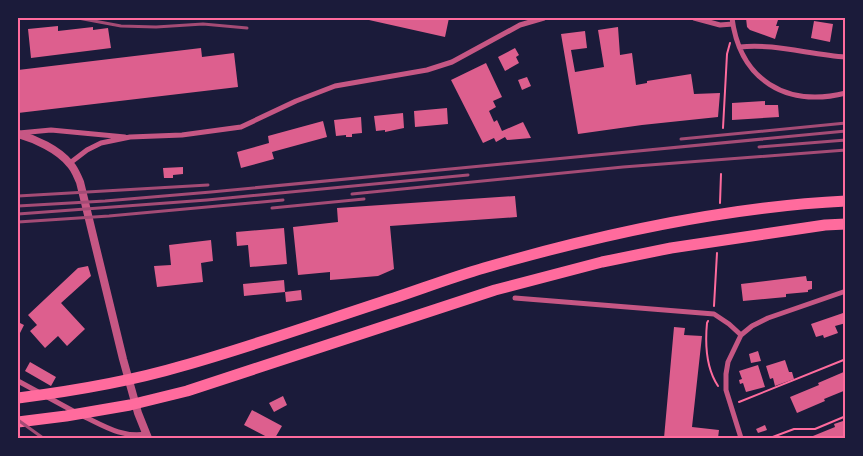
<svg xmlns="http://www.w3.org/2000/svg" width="863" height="456" viewBox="0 0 863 456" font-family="Barlow,sans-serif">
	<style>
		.building { fill: #dd5f8e }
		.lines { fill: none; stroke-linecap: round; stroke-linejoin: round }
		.path { stroke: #ff6b9d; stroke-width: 2 }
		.minor { stroke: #c65784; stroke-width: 5 }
		.tertiary { stroke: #c65784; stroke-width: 8 }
		.trunk { stroke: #ff6b9d; stroke-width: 11 }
		.rail { stroke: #a44b75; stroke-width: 3 }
		.neatline { fill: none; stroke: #ff6b9d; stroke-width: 2 }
	</style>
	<rect width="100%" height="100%" fill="#1b1b3a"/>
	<!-- building -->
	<path class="building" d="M360,18H449L445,37Z
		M746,18H773L778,20L776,26H779L775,39L750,30L747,27Z
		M814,21L833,24L830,42L811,38Z
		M58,26V31L93,27V30L108,28L111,48L31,58L28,29Z
		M618,27L620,55L632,53L636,85L647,83V81L691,74L694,94L720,93L718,117L642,125L578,134L561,34L585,31L587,48L571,50L575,72L604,67L598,30Z
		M201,48L202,57L234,53L238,87L18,113V70Z
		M515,48L519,55L516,57L519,63L505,71L498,57Z
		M486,63L502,97L493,101L496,107L489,111L494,122L497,120L502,131L523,122L531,138L507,140L505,137L496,142L494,138L483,143L451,80Z
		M527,77L531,86L522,90L518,80Z
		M765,101V105H778L779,117L732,120V103Z
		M447,108L448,124L415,127L414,111Z
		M403,113L404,128L385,132V130L376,131L374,116Z
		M361,117L362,133L352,134V137H346V135L336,136L334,120Z
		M323,121L327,137L272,152L274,159L241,168L237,152L269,143L268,136Z
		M183,167V174L173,175V178H164L163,168Z
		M515,196L517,217L390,226L394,269L378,276L330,280V272L298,275L293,227L338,222L337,208Z
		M284,228L287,264L250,267L248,245L237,246L236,232Z
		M211,240L213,261L201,263L203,282L157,287L154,266L171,265L169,245Z
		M88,266L91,276L61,303L85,329L67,346L58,336L45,348L30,331L37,325L28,315L78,268Z
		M806,276L807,281H812V289L808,290V292L786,294V297L743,301L741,284Z
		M284,280L285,292L244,296L243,284Z
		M301,290L302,300L286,302L285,292Z
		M846,312V323L835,326L838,333L824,338L823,335L816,337L811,324Z
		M18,322L24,325L18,337Z
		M674,327L685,328L684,335L702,336L692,427L719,430L718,438H664Z
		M758,351L761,361L751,363L749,354Z
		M785,360L789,372H792L794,379L775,386L773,378L770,379L766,366Z
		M30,362L56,377L51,386L25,371Z
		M758,365L765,387L746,392L743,383L740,384L739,380L742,379L739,371Z
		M846,371V390L824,399L825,401L797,413L790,397L819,385L818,383Z
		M283,396L287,405L274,412L269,403Z
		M252,410L282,426L275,438H269L244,425Z
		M846,420V438H808L835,427L834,424Z
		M765,425L767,430L758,433L756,429Z"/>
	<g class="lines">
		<!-- path -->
		<path class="path" d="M723,128L727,54L730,43
			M720,203L721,174
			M714,306L717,253
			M708,321L707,323C705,344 706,368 718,386
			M739,402L846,359
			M770,438L794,429H815L846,416"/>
		<!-- minor -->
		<path class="minor" d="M694,18L720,25L733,24
			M732,18C740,80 786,108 846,93
			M740,47C773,43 811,55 846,57
			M19,133L51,130L125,137
			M70,163L87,150L101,143L130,137L182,135L241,127L296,101L335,86L427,70L452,62L520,25L544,18
			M515,298L714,314L729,324L741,335
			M18,381L75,412
			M83,416C104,426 122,438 146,434
			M741,438L726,390V374L728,362L741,335L752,326L768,318L846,291"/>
		<!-- tertiary -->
		<path class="tertiary" d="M18,134C35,139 58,149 70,164C75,169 77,176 80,182L123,359L138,413L148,438"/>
		<!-- trunk -->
		<path class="trunk" d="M18,398C73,391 128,382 182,366C253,346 323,321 394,298C424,288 453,277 484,268C601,234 723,207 846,201
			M18,422L66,416L130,405L187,391L495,290L602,262L671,248L825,225L846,224"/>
		<!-- rail -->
		<path class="rail" d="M78,18L121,26L156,27L203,24L247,28
			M681,139L846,123
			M759,147L846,140
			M352,194L623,167L846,150
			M18,196L208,185
			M18,206L105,201L211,192L846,131
			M272,208L364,199
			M18,214L207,200L468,175
			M18,222L109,216L283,200
			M18,420L43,438"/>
	</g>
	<!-- border -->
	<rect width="863" height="456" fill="none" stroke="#1b1b3a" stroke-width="38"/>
	<rect x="19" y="19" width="825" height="418" class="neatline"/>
</svg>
